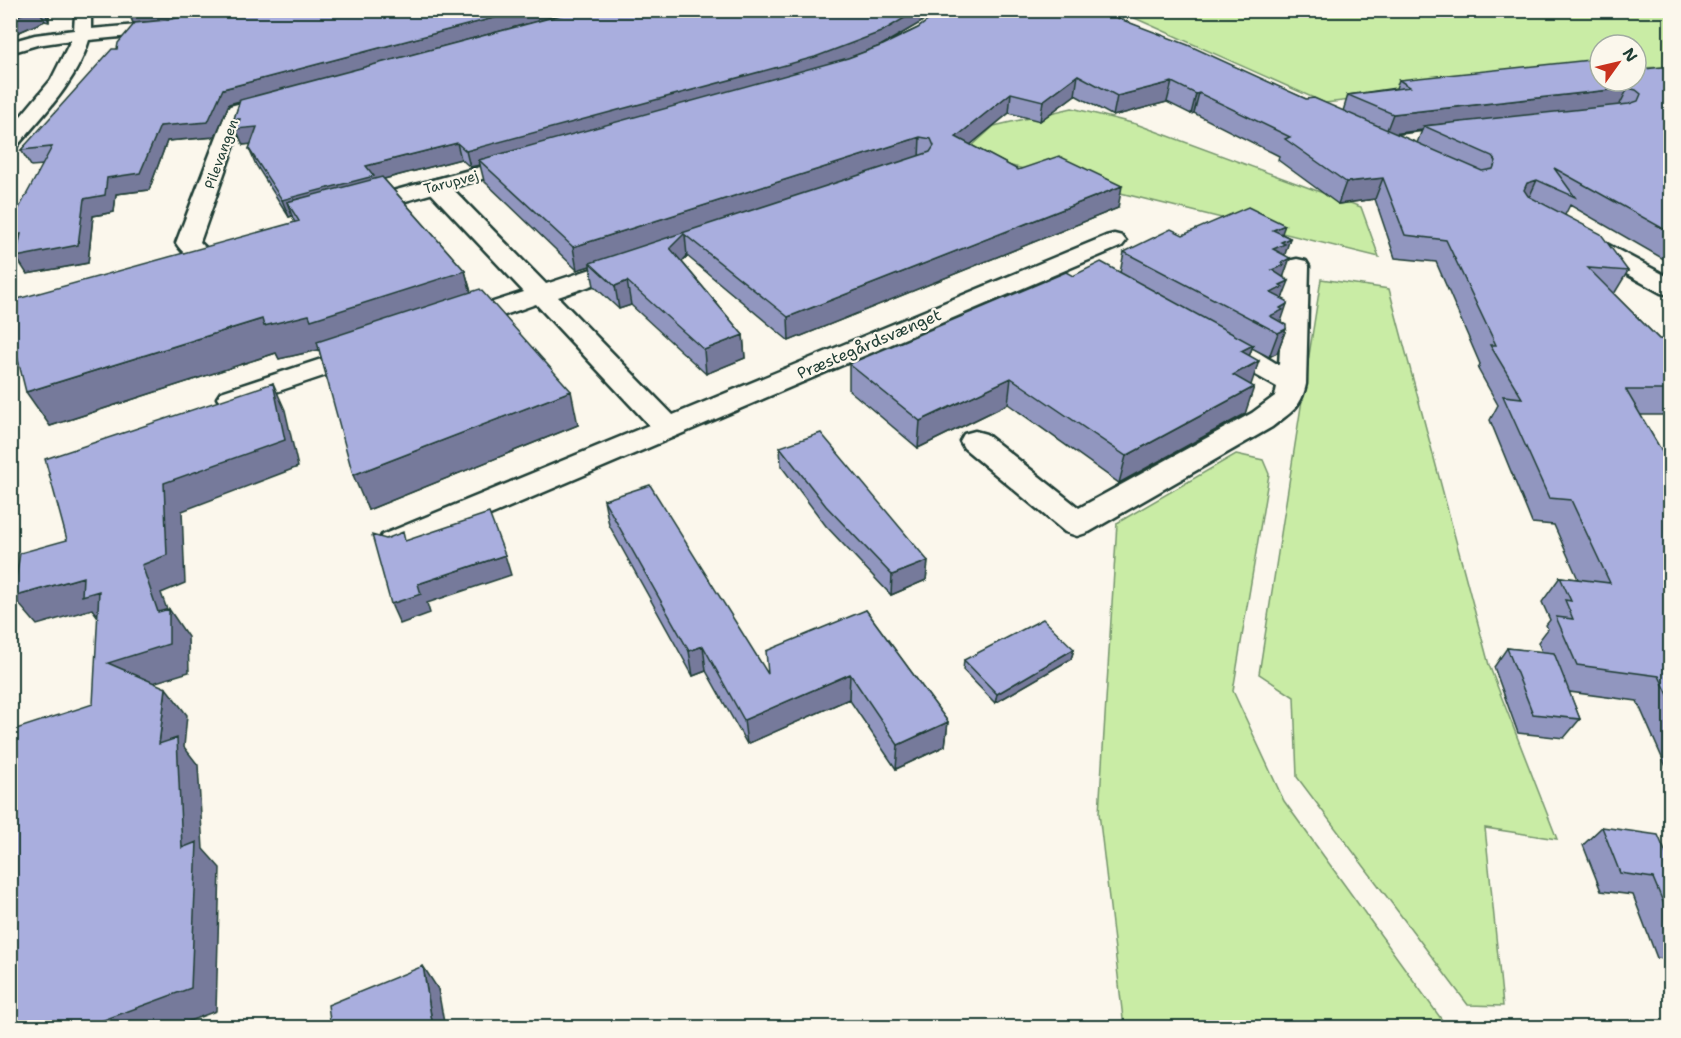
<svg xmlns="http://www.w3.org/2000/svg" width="1681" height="1038" viewBox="0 0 1681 1038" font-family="'Shantell Sans',sans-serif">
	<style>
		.green { fill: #c9eca5; stroke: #74946c; stroke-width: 1.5 }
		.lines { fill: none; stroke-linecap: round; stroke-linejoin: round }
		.street-casing { stroke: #1f3d34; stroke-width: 5 }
		.secondary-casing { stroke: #1f3d34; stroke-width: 5 }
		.street { fill: #fbf7ec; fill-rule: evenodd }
		.secondary { fill: #fbf7ec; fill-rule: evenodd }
		.wall { fill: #9196bf; stroke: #1f3d34; stroke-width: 1.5; fill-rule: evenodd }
		.shaded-wall { fill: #767a9b; stroke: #1f3d34; stroke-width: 1.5 }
		.building { fill: #a9aede; stroke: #1f3d34; stroke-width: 1.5 }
		.labels { text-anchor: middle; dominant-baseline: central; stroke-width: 4.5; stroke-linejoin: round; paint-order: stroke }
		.far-street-label { font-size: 14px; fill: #1f3d34; stroke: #fbf7ec }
		.street-label { font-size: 16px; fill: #1f3d34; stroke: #fbf7ec }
	</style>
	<rect width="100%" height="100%" fill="#fbf7ec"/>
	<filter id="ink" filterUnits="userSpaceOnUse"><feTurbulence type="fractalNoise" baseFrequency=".0167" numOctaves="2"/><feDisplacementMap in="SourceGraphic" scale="12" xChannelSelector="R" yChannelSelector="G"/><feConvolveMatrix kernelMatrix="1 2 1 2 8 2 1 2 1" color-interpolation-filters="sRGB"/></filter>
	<g filter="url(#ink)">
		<!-- green -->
		<path class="green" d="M1119,11H1670V67L1636,68V45H1600V72L1325,103Z
			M1072,108L1136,124L1361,207L1379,257L963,154L994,126Z
			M1321,279L1389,289L1489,665L1557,839L1485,828L1503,1006L1468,1005L1297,777L1294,697L1259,674Z
			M1236,454L1263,460L1269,474L1233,691L1284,801L1447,1027H1124L1099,813L1117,523Z"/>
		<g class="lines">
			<defs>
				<path id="street" d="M82,10L89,12L91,15V29L172,22L180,27L172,32L89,40C77,81 44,114 17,146L10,148V129L51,80L71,40L37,45L10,53V42L35,35L74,30L75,15Z
					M280,93L287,95L289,99L287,103L245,114L200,242L210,252L207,257C192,261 184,255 176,243L227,110L230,106Z
					M1464,127L1471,129L1474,133L1471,137L1383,149L1376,147L1373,143L1376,139L1383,137Z
					M437,179L445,181L546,284L625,258L634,256L643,258L646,263L643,268L558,297L673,415L1106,236L1114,234L1122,236L1126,241L1122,246L394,556L382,553L377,544L382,535L649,425L536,304L465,329L456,331L447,329L443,323L447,317L524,292L429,191L426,186L429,181Z
					M1580,232L1588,234L1670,278V295L1661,293L1572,244L1568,239L1572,234Z
					M1297,259L1306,261L1309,266L1306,384C1301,408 1291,412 1272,427L1089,532L1077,536L1065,532L964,448L960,441L964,434L975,431L986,434L1079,508L1252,413L1275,396L1277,387L1208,348L1204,342L1208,336C1232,330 1259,354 1279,365L1285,266L1288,261Z
					M367,344L377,346L381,352L377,358L231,407L221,404L217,398L221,392Z"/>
				<path id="secondary" d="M524,155L531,157L535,161L531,165L357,215L349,213L346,208L349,203Z"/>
			</defs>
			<!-- street casing -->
			<use href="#street" class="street-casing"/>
			<!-- secondary casing -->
			<use href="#secondary" class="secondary-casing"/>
			<!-- street -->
			<use href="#street" class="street"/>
			<!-- secondary -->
			<use href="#secondary" class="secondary"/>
		</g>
		<!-- wall -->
		<path class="wall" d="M10,10H49V22L45,21L10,36Z
			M128,10L920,23L880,46L918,28L942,10H1132L1118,18L1306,99L1343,111L1348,95L1396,88L1399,80L1600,81L1671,66V260L1667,261L1570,205L1565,215L1628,271L1614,294L1659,339L1671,340V415H1640L1671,467V778L1637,701L1569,692L1580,719L1564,738L1518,733L1494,667L1507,648L1542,652L1538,642L1548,629L1546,625L1550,620L1542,602L1560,577L1578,579L1554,525L1532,523L1490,420L1498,405L1478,369L1480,364L1436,262L1395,258L1375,199L1338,204L1278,160L1279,156L1194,113L1191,114L1167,102L1113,116L1075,95L1040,121L1009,113L970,145L1018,170L1118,208L789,341L687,256L682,262L743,335L745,358L706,374L631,305L619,309L594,286L590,266L577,270L484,181L480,165L470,167L461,159L384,179L465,271L471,292L578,425L368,510L319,350L279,359L276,353L50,426L295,223L292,216L289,217L256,165L249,149L251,144L243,145L234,119L240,101L229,104L215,137L167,141L149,190L116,194L114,212L93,216L88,263L27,274L17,254H15L43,165L31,166L21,150L117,49L167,20L133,23ZM1422,130L1417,143L1395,134Z
			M1282,234L1290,238L1284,255L1281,322L1286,329L1277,353L1269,357L1252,348L1249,356L1251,385L1245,414L1119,483L1008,404L918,448L849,390V364L1073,276L1120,273L1124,252L1183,235Z
			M780,447L928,561L926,580L891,595L826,526L781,466Z
			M604,500L768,674L866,610L948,722L945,746L896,769L849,699L747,744L706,671L693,676L609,525Z
			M1074,649L1071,659L995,703L963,670L964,660Z
			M1602,827L1671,865V960L1657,958L1633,895L1601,891L1583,845Z"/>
		<!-- shaded-wall -->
		<path class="shaded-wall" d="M31,10H39L45,21L10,36V19Z
			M44,10H49V22Z
			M128,10H223L172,20L133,23Z
			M524,10H578L229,104L215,137L167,141L149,190L116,194L114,212L93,216L88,263L27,274L16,257L84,199L160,126L223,89Z
			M918,10H936L920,23L880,46L815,71L479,160L480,165L470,167L466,151Z
			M1117,10H1132L1115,20Z
			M1078,75L1075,95L1040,121L1043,101Z
			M10,78L16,88L10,94Z
			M1172,82L1167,102L1113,116L1117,96Z
			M1628,88L1618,108L1424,126L1422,130L1385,135L1393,114Z
			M1011,93L1009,113L954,158L956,137Z
			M1199,93L1194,113L1191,114L1196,94Z
			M234,119H240L257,127L263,143L243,145L236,129H237Z
			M920,137L919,158L685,235L687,256L673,271L670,248L590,263V266L577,270L573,247Z
			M457,143L461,159L376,181L287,202L292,216L289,217L282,200L366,166Z
			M1383,178L1375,199L1338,204L1346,182Z
			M1537,180L1527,202L1516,205L1527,183Z
			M1122,186L1118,208L789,341L788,317Z
			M1285,225L1277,247L1273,230Z
			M21,234L32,251L15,254L10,247V236Z
			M1290,238L1283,261L1273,249L1281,242Z
			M1290,258L1282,281L1272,270L1281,263Z
			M465,271L474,304L323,349L279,359L276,353L50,426L26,392L262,319Z
			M627,281L631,305L619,309L615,286Z
			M1289,281L1280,304L1271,293L1280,285Z
			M1287,304L1279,328L1270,316L1280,308Z
			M1286,329L1277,353L1269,357L1278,333Z
			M743,335L745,358L706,374L704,350Z
			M1253,345L1245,369L1259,361L1250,388L1225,402L1241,351Z
			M1011,378L1008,404L918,448L920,421Z
			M273,383L285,410L298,467L182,511L185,583L161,593L169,615V609L188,637L189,672L130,690L108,663L142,565L164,483Z
			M1254,387L1245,414L1119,483L1126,456Z
			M571,391L578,425L368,510L353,475Z
			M505,555L511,575L427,603L430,613L400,624L391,604L418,584Z
			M928,561L926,580L891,595L892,575Z
			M83,577L99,591L103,624L92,609L37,625L13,597Z
			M703,646L706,671L693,676L689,651Z
			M1074,649L1071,659L995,703L997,694Z
			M850,674L849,699L747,744L744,720Z
			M166,688L187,715L184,747L198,765L203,849L220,868L216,1011L171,1028H82L182,848L159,744Z
			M948,722L945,746L896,769L898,745Z
			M423,966L438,989L445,1028H433Z"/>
		<!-- building -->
		<path class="building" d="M10,10H31L10,19Z
			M223,10H524L223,89L208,122L160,126L140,173L107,178L105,195L84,199L78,245L16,257L21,234L10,236V225L52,147L21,150L112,49H117L118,43L135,23L166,20Z
			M580,10H918L881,32L815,57L466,151L457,143L366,166L374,176L282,200L249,149L257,127L236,129L240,119H234L240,100Z
			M942,10H1083L1107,14L1188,45L1306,99L1314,98L1482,171L1493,169L1496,161L1492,156L1424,126L1629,104L1638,101L1641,94L1636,90L1628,88L1393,114L1348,95L1410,87L1399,80L1590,60H1600V81H1636V70L1671,66V233L1554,168L1575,197L1537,180L1527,183L1524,190L1528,196L1601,234L1628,271L1588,268L1659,339L1671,340V390H1626L1671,467V701L1659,676L1577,665L1556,617L1573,619L1565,600L1571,601L1560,577L1610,583L1571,500L1549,498L1503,396L1522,398L1490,345H1496L1446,240L1405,235L1383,178L1346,182L1285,139L1290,137L1199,93L1196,94L1172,82L1117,96L1078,75L1043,101L1011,93L956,137L1018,170L1059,156L1122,186L788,317L684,234L670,248L743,335L704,350L627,281L615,286L590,263L930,152L934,146L931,139L920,137L573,247L479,160L848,58L883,45L918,28Z
			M382,177L465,271L311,320L309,315L264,326L262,319L26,392L10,328V301L299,221L287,202Z
			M1248,207L1285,225L1273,230L1290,238L1281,242L1285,244L1273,249L1290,258L1281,263L1284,265L1272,270L1289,281L1280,285L1283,287L1271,293L1287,301V304L1280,308L1283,310L1270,316L1286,325V329L1278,333L1124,252L1171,229L1183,235Z
			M1101,262L1253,345L1241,351L1259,361L1233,375L1254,387L1126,456L1011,378L920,421L849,364L1066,272L1073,276Z
			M480,289L571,391L353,475L317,342Z
			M273,383L285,440L164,483L167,555L142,565L158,612L169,609V644L108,663L166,688L159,744L177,738L182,848L197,842L191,988L82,1028H10V731L93,704L99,591L82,596L83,577L13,597L20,553L67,540L45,459Z
			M821,433L928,561L892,575L826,506L780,447Z
			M650,485L768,674L766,651L866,610L948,722L898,745L850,674L744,720L703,646L689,651L604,500Z
			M489,513L505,555L418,584L421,594L391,604L372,535L386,539L403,532L405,541Z
			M1043,619L1074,649L997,694L964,660Z
			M1507,648L1554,653L1580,719L1533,714Z
			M1602,827L1658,835L1671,865V921L1653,878L1620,873Z
			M423,966L433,1028H331L328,1005Z"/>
	</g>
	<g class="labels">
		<!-- far-street labels -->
		<g class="far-street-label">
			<text transform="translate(221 154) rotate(-70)">Pilevangen</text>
			<text transform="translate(451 182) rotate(-15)">Tarupvej</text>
		</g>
		<!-- street labels -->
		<g class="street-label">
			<text transform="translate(869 344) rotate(-23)">Præstegårdsvænget</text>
		</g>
	</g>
	<!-- margin -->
	<rect width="1681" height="1038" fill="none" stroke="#fbf7ec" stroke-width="36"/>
	<rect x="18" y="18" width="1645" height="1002" fill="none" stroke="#1f3d34" stroke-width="2" filter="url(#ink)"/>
	<!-- north arrow -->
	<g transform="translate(1618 63) rotate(56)"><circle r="28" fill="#fbf7ec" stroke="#a3ada2" stroke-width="1.5"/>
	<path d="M0-4.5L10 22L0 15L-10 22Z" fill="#c8321e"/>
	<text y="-9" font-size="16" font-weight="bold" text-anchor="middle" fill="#1f3d34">N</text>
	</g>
</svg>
